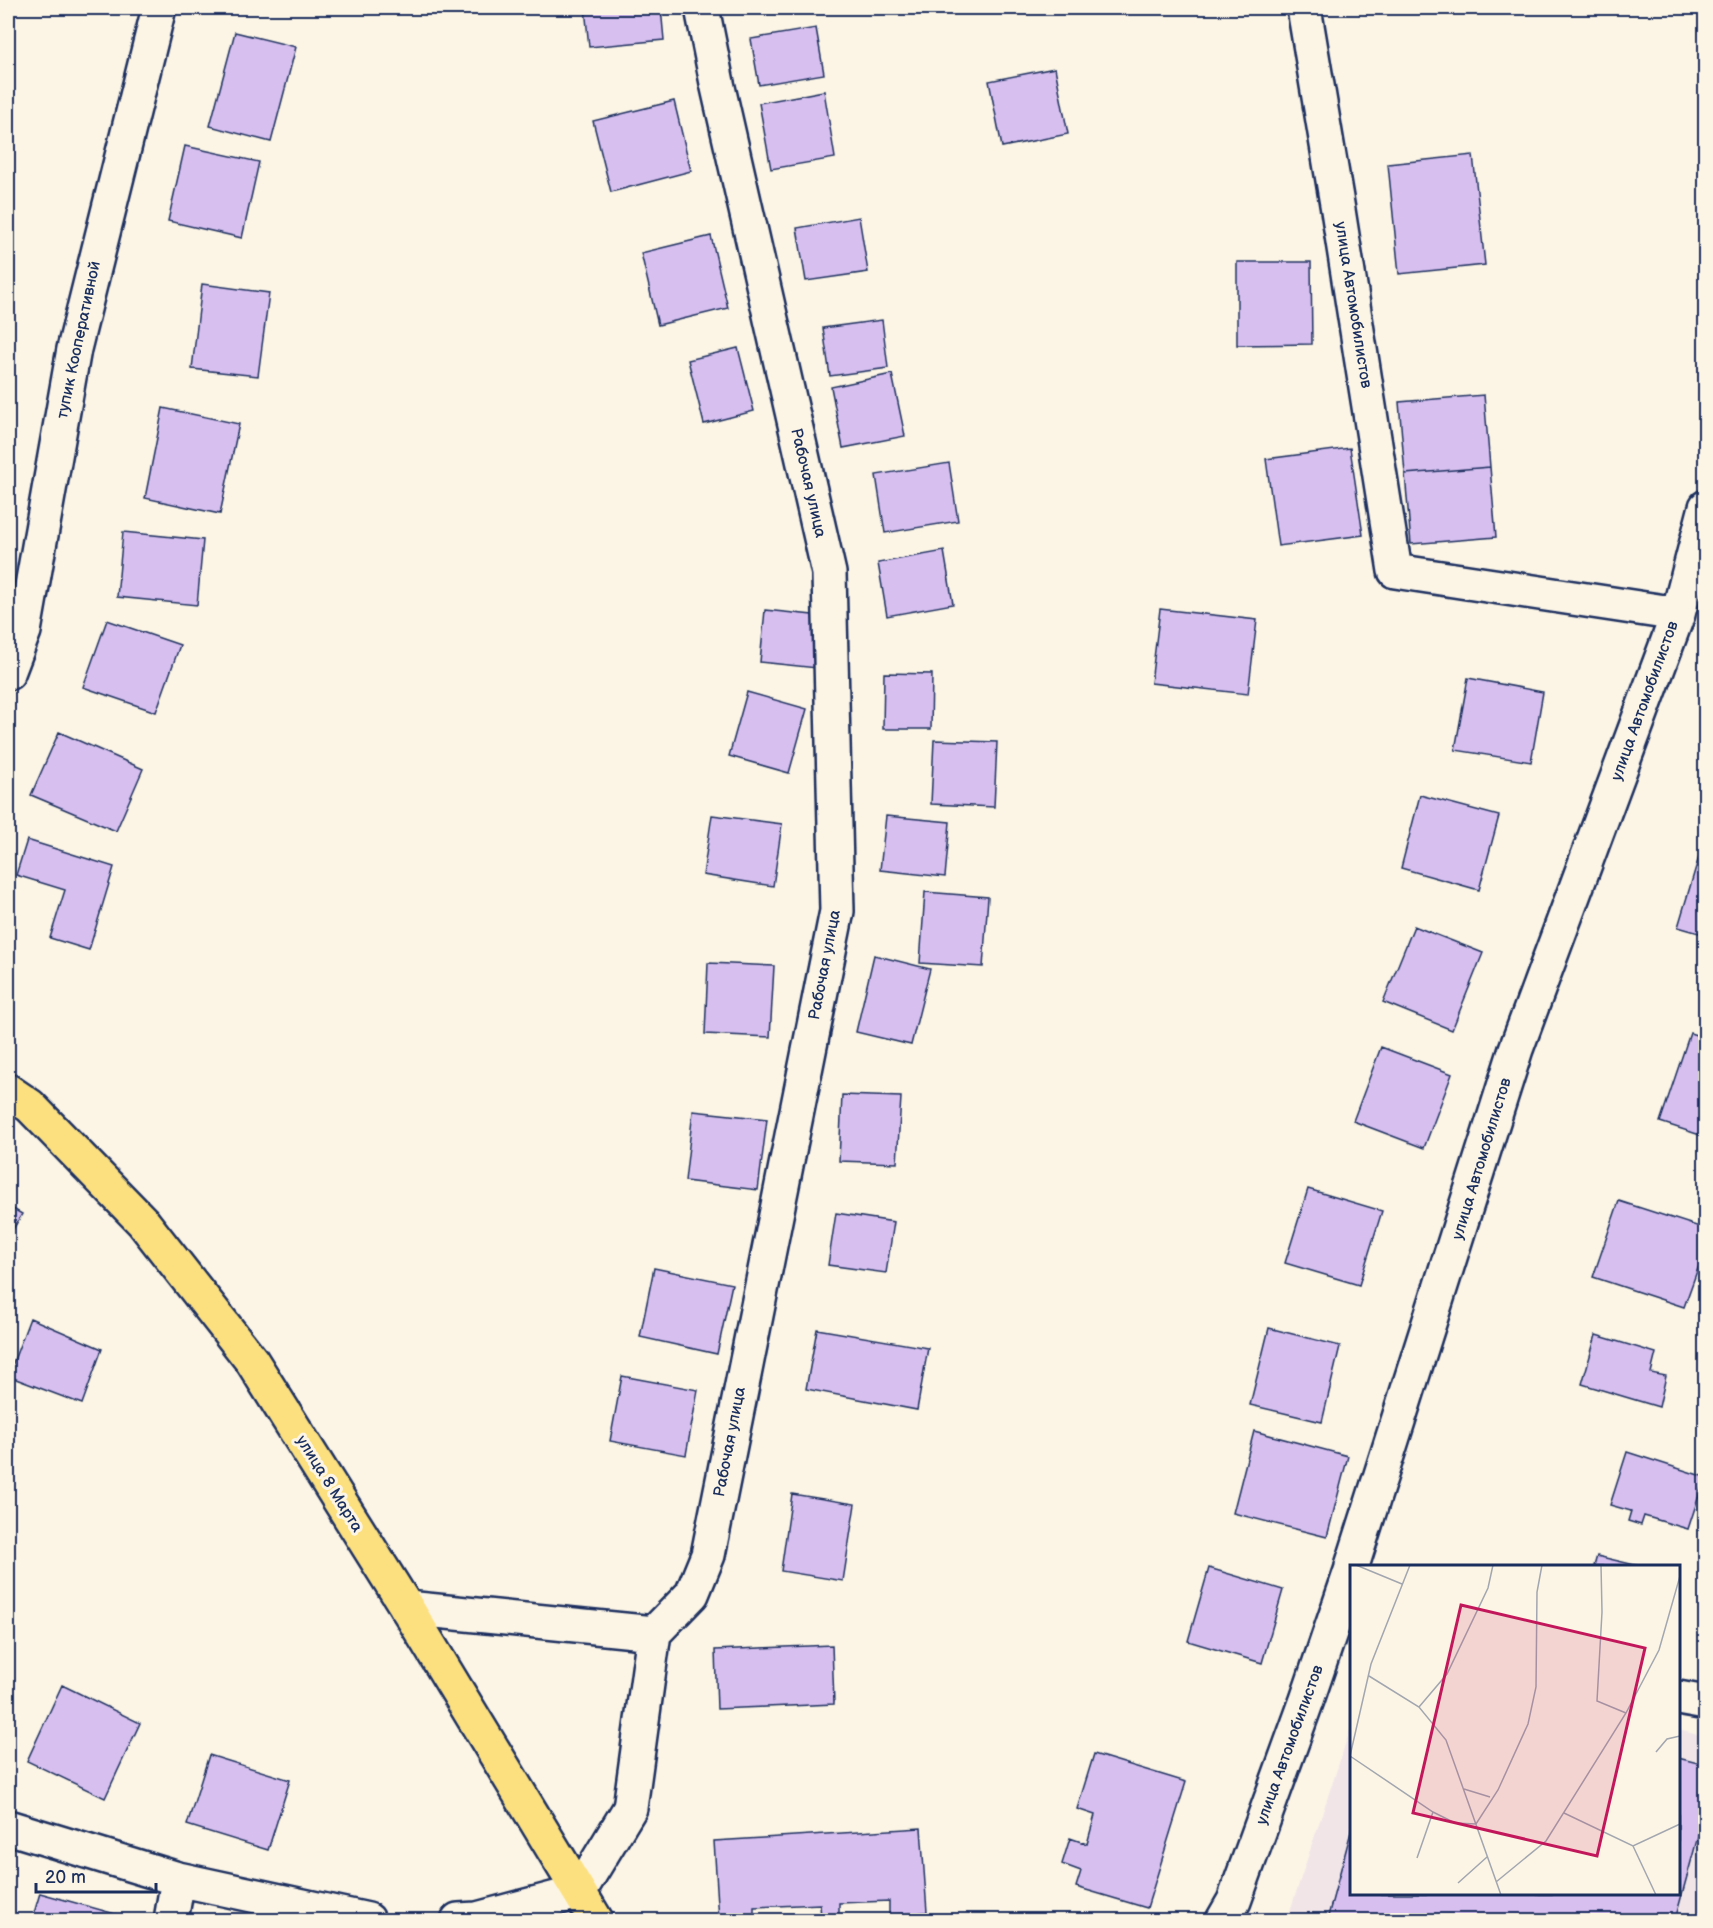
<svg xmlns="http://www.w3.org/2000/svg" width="1713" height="1928" viewBox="0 0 1713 1928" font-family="'Balsamiq Sans',sans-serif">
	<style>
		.built { fill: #f1e5e8 }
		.building { fill: #d7c0f0; stroke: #1b2f5e; stroke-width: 1.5 }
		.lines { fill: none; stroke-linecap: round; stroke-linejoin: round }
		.minor-casing { stroke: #1b2f5e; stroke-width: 38 }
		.major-casing { stroke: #1b2f5e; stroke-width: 38 }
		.minor { stroke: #fcf5e5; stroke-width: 33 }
		.major { stroke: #fce080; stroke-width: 33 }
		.labels { text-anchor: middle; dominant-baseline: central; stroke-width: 6; stroke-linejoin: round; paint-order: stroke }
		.street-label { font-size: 16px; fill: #1b2f5e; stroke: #fcf5e5 }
		.inset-road { fill: none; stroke: #a2a6af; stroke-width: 1.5 }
		.view { fill: #c2185b; fill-opacity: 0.15; stroke: #c2185b; stroke-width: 3 }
		.inset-edge { fill: none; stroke: #1b2f5e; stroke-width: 3 }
	</style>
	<rect width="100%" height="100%" fill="#fcf5e5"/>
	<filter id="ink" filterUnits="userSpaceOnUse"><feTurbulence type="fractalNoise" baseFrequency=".0167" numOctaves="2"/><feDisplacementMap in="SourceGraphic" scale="12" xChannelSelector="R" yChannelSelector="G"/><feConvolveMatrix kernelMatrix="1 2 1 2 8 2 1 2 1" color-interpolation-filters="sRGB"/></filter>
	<g filter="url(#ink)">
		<!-- built -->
		<path class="built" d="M1351,1727L1352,1894H1678L1679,1730L1705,1737V1920H1287Z"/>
		<!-- building -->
		<path class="building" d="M585,8H661L664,40L589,47Z
			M816,28L824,74L759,85L751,39Z
			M235,32L296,47L271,142L210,126Z
			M1055,68L1068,134L1002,147L989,81Z
			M824,91L835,158L771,169L759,103Z
			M674,101L691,171L611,192L593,121Z
			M185,146L259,162L242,238L168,221Z
			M1473,155L1485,265L1399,274L1388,164Z
			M859,217L868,272L806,281L797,228Z
			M711,236L728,308L658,325L641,253Z
			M1237,262H1311L1312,344L1237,345Z
			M202,284L269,293L258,376L192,369Z
			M882,320L888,368L830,376L823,328Z
			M738,348L754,411L704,424L688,360Z
			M892,374L905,436L843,448L831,387Z
			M1484,395L1490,467L1405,474L1399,402Z
			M163,408L239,424L220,514L145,498Z
			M1350,448L1363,535L1278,546L1266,459Z
			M949,463L958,521L885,533L876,475Z
			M1490,467L1496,537L1411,544L1405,474Z
			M123,532L203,540L197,605L117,597Z
			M944,551L953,604L887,616L878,563Z
			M1160,609L1257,620L1248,694L1151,683Z
			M765,610L822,616L817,668L760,662Z
			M107,620L180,645L156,712L83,687Z
			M884,673L932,674L931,729H883Z
			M1468,678L1543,692L1531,762L1455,750Z
			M747,692L807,709L789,773L729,756Z
			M59,732L143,769L116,831L31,795Z
			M934,740L997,742L994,807L931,804Z
			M1420,795L1499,816L1479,890L1401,868Z
			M712,815L782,824L773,886L703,875Z
			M886,816L950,822L945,877L880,870Z
			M27,840L114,867L89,950L50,938L65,890L16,875Z
			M1704,840H1706V935L1678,927Z
			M925,892L988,897L983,967L920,963Z
			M1414,926L1483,953L1452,1030L1383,1002Z
			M874,955L930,969L911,1045L856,1032Z
			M708,963L774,966L770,1037L705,1034Z
			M1690,1033L1706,1038V1137L1660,1122Z
			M1381,1047L1452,1074L1424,1148L1353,1121Z
			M842,1095L901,1097L897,1163L839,1161Z
			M693,1111L767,1119L758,1190L685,1181Z
			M1308,1189L1382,1211L1359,1285L1285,1263Z
			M1619,1201L1706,1229V1246L1684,1307L1593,1277Z
			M8,1206L22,1214L8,1238Z
			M836,1213L894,1222L886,1273L828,1265Z
			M654,1268L732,1284L717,1354L640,1337Z
			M30,1318L102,1349L82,1404L8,1376Z
			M1269,1328L1340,1346L1322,1422L1250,1405Z
			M817,1329L928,1348L917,1410L806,1389Z
			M1596,1335L1656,1353L1651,1373L1666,1376L1659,1407L1582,1384Z
			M622,1376L698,1390L686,1455L610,1441Z
			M1254,1431L1348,1456L1327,1537L1233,1513Z
			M1627,1452L1705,1477L1688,1529L1644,1516L1641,1525L1628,1521L1631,1511L1610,1505Z
			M792,1494L855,1504L843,1581L781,1571Z
			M1597,1556L1639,1566H1594Z
			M1209,1568L1283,1590L1262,1663L1188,1641Z
			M832,1645L834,1704L717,1709L715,1650Z
			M62,1685L140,1723L105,1798L27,1761Z
			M1094,1754L1186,1782L1147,1908L1076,1887L1081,1871L1062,1864L1070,1838L1087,1844L1095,1815L1077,1809Z
			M209,1755L290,1780L268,1850L187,1825Z
			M1678,1758L1706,1765V1807L1675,1920H1327L1352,1828V1894H1678Z
			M921,1828L927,1912L889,1915V1901L839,1903V1918L821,1919L820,1904L754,1907V1920H719L714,1841Z
			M40,1893L119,1915L118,1920H32Z"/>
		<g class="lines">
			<defs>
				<path id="minor" d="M1304,8L1338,210L1395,571L1678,614
					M8,673L24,631L74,349L159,8
					M1352,1566L1516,1049L1678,614L1706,507
					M407,1608L654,1633
					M1678,1698L1706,1703
					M8,1827L178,1879L368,1920
					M171,1920L178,1879
					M458,1920L477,1919L579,1892L630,1808L654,1633L692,1594L708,1555L837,911L829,573L717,83L702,8
					M1223,1920L1234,1901L1307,1700L1352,1568"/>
				<path id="major" d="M8,1091L30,1106L143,1222L252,1361L407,1608L596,1920"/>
			</defs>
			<!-- minor casing -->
			<use href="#minor" class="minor-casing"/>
			<!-- major casing -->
			<use href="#major" class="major-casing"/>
			<!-- minor -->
			<use href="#minor" class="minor"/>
			<!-- major -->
			<use href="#major" class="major"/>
		</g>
	</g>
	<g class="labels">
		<!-- street labels -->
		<g class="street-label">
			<text transform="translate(1353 305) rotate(81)">улица Автомобилистов</text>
			<text transform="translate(79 340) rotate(-78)">тупик Кооперативной</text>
			<text transform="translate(808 483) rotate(77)">Рабочая улица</text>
			<text transform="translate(1645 701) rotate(-70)">улица Автомобилистов</text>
			<text transform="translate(825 965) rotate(-79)">Рабочая улица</text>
			<text transform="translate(1482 1159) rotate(-73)">улица Автомобилистов</text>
			<text transform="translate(730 1442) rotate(-79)">Рабочая улица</text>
			<text transform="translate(329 1484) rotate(58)">улица 8 Марта</text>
			<text transform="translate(1290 1745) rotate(-70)">улица Автомобилистов</text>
		</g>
	</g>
	<!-- overview -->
	<g transform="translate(1350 1565)">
		<rect width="330" height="330" fill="#fcf5e5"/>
		<path class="inset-road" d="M6,0L52,19M251,0L252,47L247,136L276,148M19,111L69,142L96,175L151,330M69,142L97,109L138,23L143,0M306,187L317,174L330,171M0,191L83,247L105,258L126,259L148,225L178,159L186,122L187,27L192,0M0,191L21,99L60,0M114,224L140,232M214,248L283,281L330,259M283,281L306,330M67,293L83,247M146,317L196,276L276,148L309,85L330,11M108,318L137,292"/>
		<path class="view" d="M111,40L295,83L247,291L63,248Z"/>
		<rect width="330" height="330" class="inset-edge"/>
	</g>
	<!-- margin -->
	<rect width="1713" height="1928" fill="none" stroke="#fcf5e5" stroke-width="30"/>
	<rect x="15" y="15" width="1683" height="1898" fill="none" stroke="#1b2f5e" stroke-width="2" filter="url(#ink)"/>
	<!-- scale -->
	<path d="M36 1883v9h120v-9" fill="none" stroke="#1b2f5e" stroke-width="3"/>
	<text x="45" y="1883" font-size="18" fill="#1b2f5e" stroke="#fcf5e5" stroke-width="4.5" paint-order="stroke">20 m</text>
</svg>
